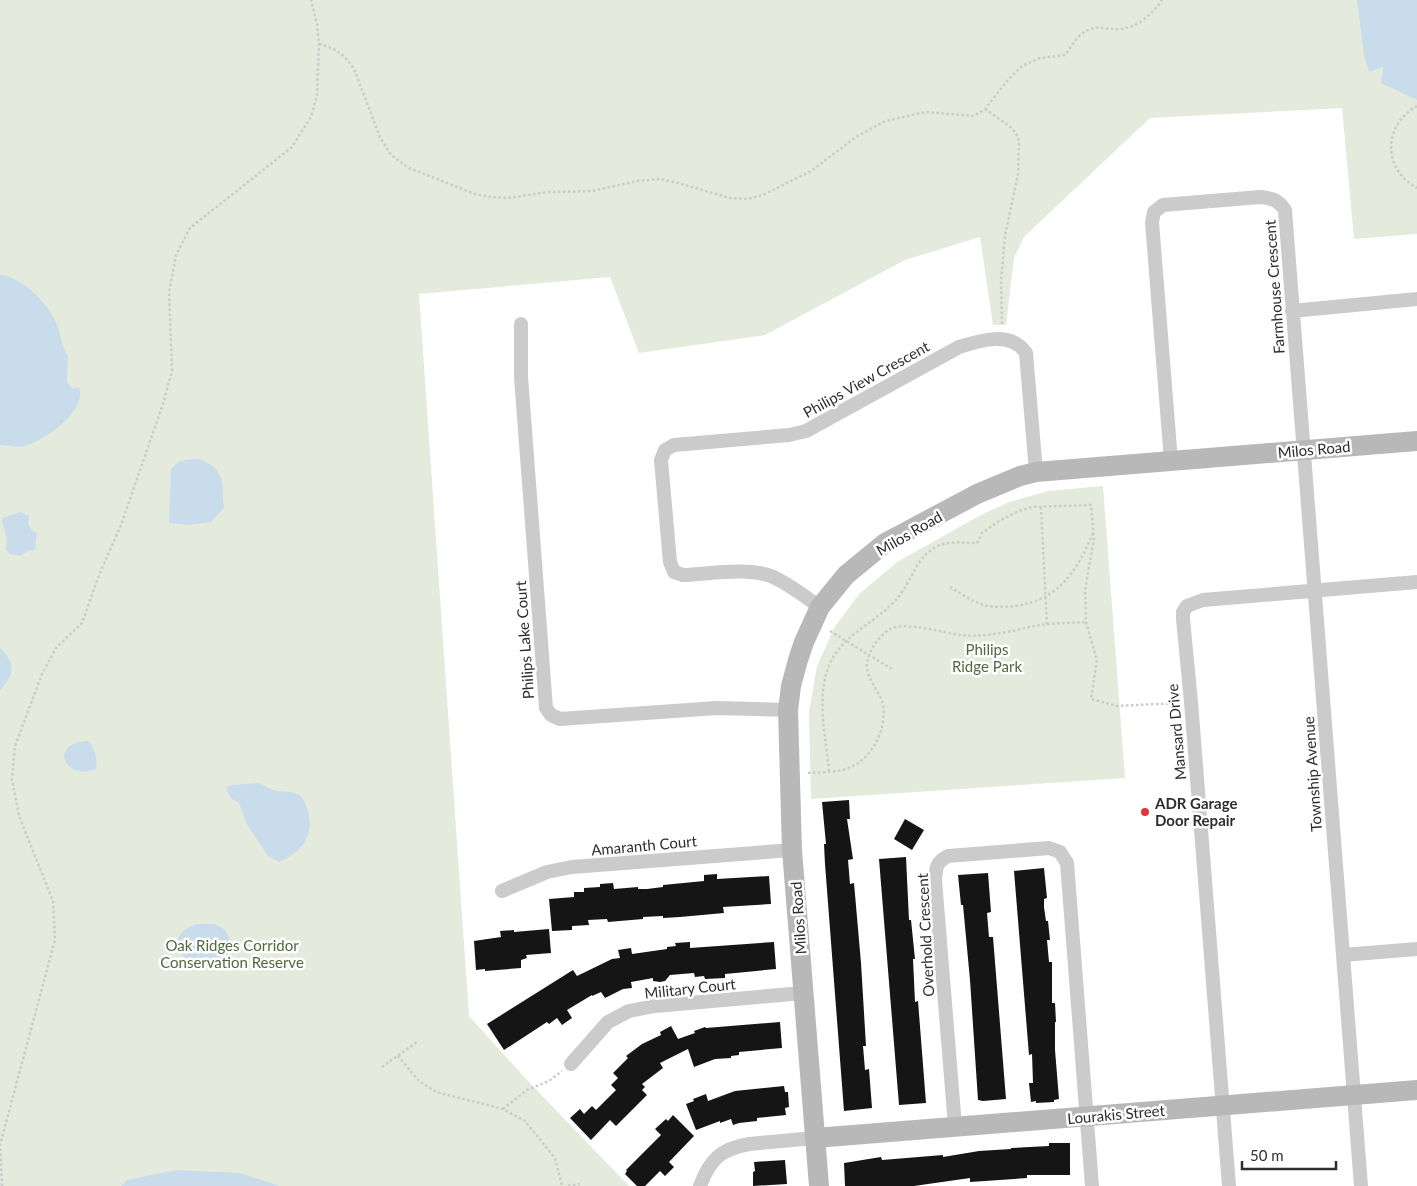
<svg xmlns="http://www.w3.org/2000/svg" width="1417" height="1186" viewBox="0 0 1417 1186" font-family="Lato,sans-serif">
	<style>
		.green { fill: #e4ebdc }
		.water { fill: #c9dceb }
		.building { fill: #151515 }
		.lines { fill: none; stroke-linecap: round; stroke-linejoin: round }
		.path { stroke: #cbcbcb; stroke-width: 2.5; stroke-dasharray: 2.5 2.5; stroke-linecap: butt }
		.street { stroke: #cbcbcb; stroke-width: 14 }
		.secondary { stroke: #b8b8b8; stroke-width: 20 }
		.poi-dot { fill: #e13439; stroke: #fff; stroke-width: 2 }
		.labels { text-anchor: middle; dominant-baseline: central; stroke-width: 5; stroke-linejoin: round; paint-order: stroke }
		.street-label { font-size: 15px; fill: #2e2e2e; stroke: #fff }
		.park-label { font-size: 15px; fill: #4f693d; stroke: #fff }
		.poi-label { font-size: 15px; font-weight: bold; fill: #2e2e2e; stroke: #fff; text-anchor: start }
	</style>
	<rect width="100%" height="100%" fill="#fff"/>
	<!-- green -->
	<path class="green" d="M0,0H1417V234L1354,239L1342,108L1150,118L1024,237L1014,258L1006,325H993L980,237L905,260L765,335L639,353L610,277L419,294L469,1016L527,1080L629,1186H0Z
		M1103,486L1125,778L811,799L809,712L817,666L834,628L859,594L897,562L979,516L1009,502L1048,491Z"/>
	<!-- water -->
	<path class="water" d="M1357,0H1417V100L1381,83L1383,67L1369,72L1364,55Z
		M0,274C25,279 49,304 58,327C61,337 62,348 68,356L67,381L72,389L79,387C88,411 43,442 24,446C17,448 7,445 0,445Z
		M200,459C227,471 221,481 224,508L211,522L190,525L169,523L171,470C179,458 187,460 200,459Z
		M20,512L29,516L28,524L32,531L37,533L35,550H29L21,556L10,554L6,550L7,538L2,522L3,518Z
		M0,648C16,664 15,674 0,690Z
		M87,741L90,742C95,751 98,759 96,769C66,782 47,744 87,741Z
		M258,783C263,785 268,788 273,790C281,793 292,790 299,795C304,798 305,803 307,808C316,832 303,853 279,862L268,856L246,823L239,803L232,799L226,790L227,787L231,785Z
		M197,924C203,924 212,923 217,925C235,932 232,954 222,965C217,966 211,968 206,967C179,965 164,933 197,924Z
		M177,1170L240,1173L280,1186H121L127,1180Z"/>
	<!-- building -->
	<path class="building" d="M849,800L850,819H847L853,859L848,860L850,884L854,883L861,963L866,1046H863L865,1070L869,1069L872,1108L844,1111L825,864L824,844H826L822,802Z
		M905,819L924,830L912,850L894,839Z
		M906,857L909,920H911L915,959H913L915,1002L918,1001L926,1103L899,1105L879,859Z
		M1044,868L1047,898L1044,899V907L1046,921H1048L1050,940H1047L1049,962H1052V1003H1055L1056,1022H1055V1050L1059,1099L1054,1100V1102L1036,1103V1101L1031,1102L1029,1083H1033L1032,1054L1029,1055L1014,871Z
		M988,873L991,912L987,913L989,937H993L1006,1099L983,1101L978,1100L970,980L963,905H961L958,875Z
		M717,874V879L769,876L771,904L723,907L724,913L680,917L663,918V916L643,917V919L608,922L607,919L588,920L589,925L572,926V930L552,931L549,899L574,897V892H584V888L600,887V884L613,883L614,889L638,887V889H647L663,887V885L704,881V875Z
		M549,929L551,953L526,955L527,958L521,960V968L485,971V969L476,970L474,941L501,937L500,931L514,930V932Z
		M690,942V948L774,942L776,969L725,974V978L705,979L704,976L695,977L694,973L670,975L665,981L660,982L653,981V978L631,982L632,988L623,989L605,998L601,992L592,996V995L567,1010L572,1018L562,1025L557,1018L549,1024L547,1022L504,1050L487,1024L573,970L577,976L612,959L620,958L618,950L631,948L632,954L667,949V947L676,946L675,943Z
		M780,1022L782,1048L739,1052V1055L731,1056V1058L715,1059L694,1067L688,1049L660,1063L663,1068L642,1084L645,1087L642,1090L647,1095L616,1126L610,1120L591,1140L570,1118L580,1109L584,1114L592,1106L596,1110L616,1090L611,1085L618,1078L613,1073L628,1058L626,1056L642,1044L661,1035L660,1032L671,1026L678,1039L695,1033L694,1031L705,1027L706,1028Z
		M784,1086L785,1092H788L789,1107L785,1108L786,1115L757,1118V1121L739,1123L733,1125L731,1119L720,1123V1121L696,1130L686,1104L694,1101L693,1099L706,1094L708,1101L735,1091Z
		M673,1115L694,1136L669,1162L674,1167L665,1176L660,1171L645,1186H637L625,1174L627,1171L626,1170L661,1135L655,1129L666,1119L668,1121Z
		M1049,1143H1070V1175H1027V1178L970,1182V1178L914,1186H845L844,1163L881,1157L882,1160L943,1155V1157L979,1151L1011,1149V1148L1049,1146Z
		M785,1160L787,1184L753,1186V1172L755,1171L754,1162Z"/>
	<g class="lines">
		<!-- path -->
		<path class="path" d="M319,44C337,49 344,54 354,69L380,137L391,155L409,168L475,194L490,197L508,198L548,192L592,191L637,181L660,179L678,183L730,198L748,199L763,195L811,171L856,137L885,121L926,112L974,116L985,109L1007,81L1022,66L1040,58L1065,55C1072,46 1077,35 1088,30C1098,25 1108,30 1119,29C1138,28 1152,14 1162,0
			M1417,106C1383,125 1382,169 1417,188
			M985,109L1012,128L1018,137L1019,143L1018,174L1005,236L1003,259L1001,280L1002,324
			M1041,507L1047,625
			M950,587C960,593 970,600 981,604C991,608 1005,607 1015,606C1059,600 1077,571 1093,533
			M830,631L892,669
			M829,771C826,737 815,694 831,661C847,630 883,620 902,592C913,577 917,557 936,547C948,540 964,543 977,543L982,533L999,521L1019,511L1032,507L1091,505L1094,539L1085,590L1086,622L1097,660L1091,699L1117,706L1179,703
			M808,773C823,772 840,773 853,766C874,756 889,724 882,701C878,690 867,678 867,667C866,653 879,636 890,629C905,621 944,633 961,635C988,638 1014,630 1040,625C1055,623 1071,623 1086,622
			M398,1056L419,1081L436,1092L503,1109L525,1121L555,1158L562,1186
			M382,1067L417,1042
			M503,1109L527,1090L549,1081L562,1071
			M2,1186L0,1145L55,940L53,901L19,816L12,779L15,746L42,674L56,648L82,623L99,575L121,525L163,404L172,371L169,292L176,255L190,228L292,147L311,117L317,95L319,44L317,24L311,0
			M568,1186L580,1184"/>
		<!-- street -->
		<path class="street" d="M1292,311L1417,299
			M521,324V377L546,708L551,715L560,719L717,708L788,710
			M1171,461L1152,222L1154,212L1163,205L1260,197C1272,198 1278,200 1285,210L1361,1186
			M820,607C805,597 788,583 771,576C746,567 710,574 683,575L674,572L670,562L661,460L665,450L674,445L789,435L806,431L959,347C981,340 1011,331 1026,353L1036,472
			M502,891L547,872L572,867L792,850
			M1343,955L1417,949
			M571,1064L608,1022L629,1011L655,1006L803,993
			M955,1126L935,880C936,868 936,862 948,856L1049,848L1060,852L1067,863L1092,1186
			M700,1186C710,1159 721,1149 749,1144L815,1138
			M1229,1186L1191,702L1183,619V612L1187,606L1203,600L1417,582"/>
		<!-- secondary -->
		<path class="secondary" d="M815,1138L1417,1090
			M819,1186L792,850L788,710L791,686L798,660L804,642L820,607L846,575L885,543L977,494L1020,476L1036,472L1417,441"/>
	</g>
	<!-- markers -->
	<circle class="poi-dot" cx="1145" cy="812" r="5"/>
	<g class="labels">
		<!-- street labels -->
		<g class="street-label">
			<text transform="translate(1274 287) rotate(-94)">Farmhouse Crescent</text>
			<text transform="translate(866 379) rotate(-29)">Philips View Crescent</text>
			<text transform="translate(1314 449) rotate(-5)">Milos Road</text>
			<text transform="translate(909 533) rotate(-30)">Milos Road</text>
			<text transform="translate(524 640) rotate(-94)">Philips Lake Court</text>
			<text transform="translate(1176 732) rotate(-95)">Mansard Drive</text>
			<text transform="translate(1312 774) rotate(-94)">Township Avenue</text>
			<text transform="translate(644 845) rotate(-5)">Amaranth Court</text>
			<text transform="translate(798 918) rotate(-94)">Milos Road</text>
			<text transform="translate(925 935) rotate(-93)">Overhold Crescent</text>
			<text transform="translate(690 988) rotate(-6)">Military Court</text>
			<text transform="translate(1116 1114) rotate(-5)">Lourakis Street</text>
		</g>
		<!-- park labels -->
		<g class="park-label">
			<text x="987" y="649">Philips<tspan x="987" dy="17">Ridge Park</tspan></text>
			<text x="232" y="945">Oak Ridges Corridor<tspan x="232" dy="17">Conservation Reserve</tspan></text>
		</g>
		<!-- poi labels -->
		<g class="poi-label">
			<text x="1155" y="803">ADR Garage<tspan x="1155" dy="17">Door Repair</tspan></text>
		</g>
	</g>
	<!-- scale -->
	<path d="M1242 1161v8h94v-8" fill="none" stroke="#2e2e2e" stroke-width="2.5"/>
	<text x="1250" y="1161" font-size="15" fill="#2e2e2e" stroke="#ffffff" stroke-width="4" paint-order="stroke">50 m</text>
</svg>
